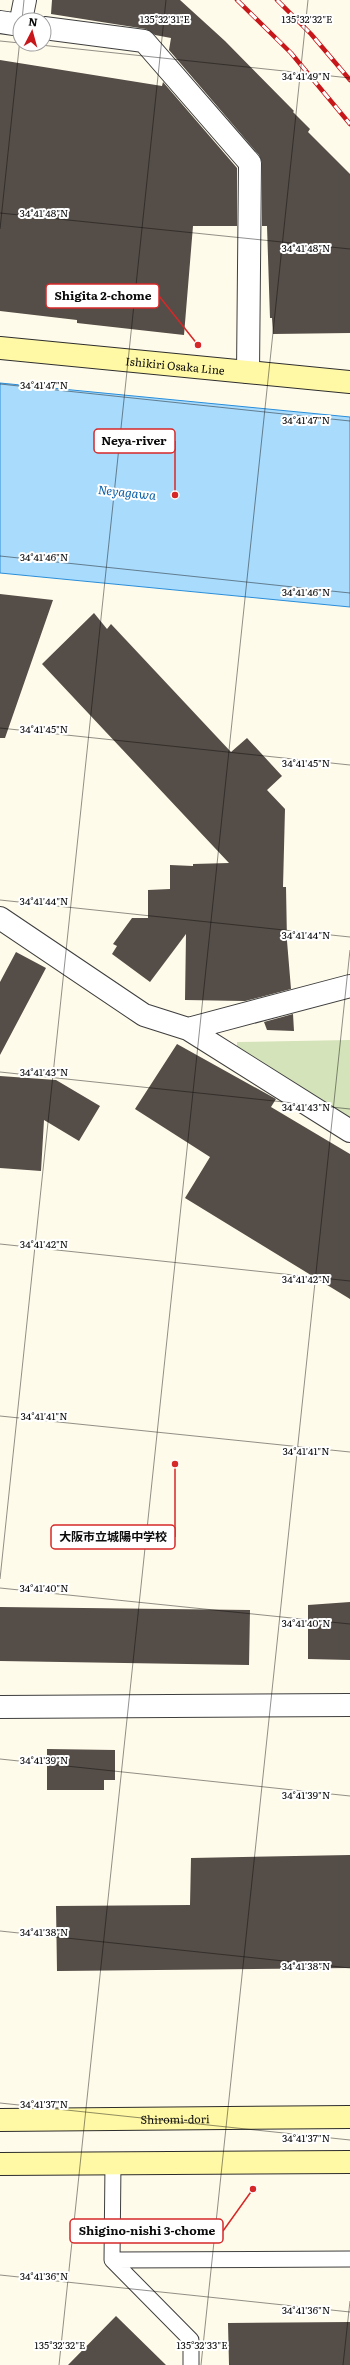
<svg xmlns="http://www.w3.org/2000/svg" width="350" height="2365" viewBox="0 0 350 2365" font-family="Literata,'Noto Sans JP',serif">
	<style>
		.cemetery { fill: #d4e3b9 }
		.water { fill: #a9dbfc; stroke: #298eda }
		.building { fill: #554d47 }
		.lines { fill: none; stroke-linecap: round; stroke-linejoin: round }
		.lane-casing { stroke: #3e3e3e; stroke-width: 17 }
		.street-casing { stroke: #3e3e3e; stroke-width: 24 }
		.secondary-casing { stroke: #2d2d2d; stroke-width: 24 }
		.lane { stroke: #fff; stroke-width: 15 }
		.street { stroke: #fff; stroke-width: 22 }
		.secondary { stroke: #fff8a5; stroke-width: 22 }
		.rail-casing { stroke: #c8171a; stroke-width: 4.5 }
		.rail { stroke: #fff; stroke-width: 3; stroke-dasharray: 9; stroke-linecap: butt }
		.ticks { fill: none; stroke: #0b0b0b; stroke-width: 1; stroke-opacity: 0.45 }
		.labels { text-anchor: middle; dominant-baseline: central; stroke-width: 4; stroke-linejoin: round; paint-order: stroke }
		.street-label { font-size: 11px; fill: #0b0b0b; stroke: #fff }
		.water-label { font-size: 12px; font-style: italic; fill: #0a5fa8; stroke: #fff }
		.ticks-label { font-size: 10px; text-anchor: middle; fill: #0b0b0b; stroke: #fff; stroke-width: 4; stroke-linejoin: round; paint-order: stroke }
		.leader { fill: none; stroke: #d62828; stroke-width: 1.5 }
		.callout-dot { fill: #d62828; stroke: #fff; stroke-width: 1.5 }
		.callout { fill: #fff; stroke: #d62828; stroke-width: 1.5 }
		.callout-label { font-size: 12px; text-anchor: middle; font-weight: bold; fill: #0b0b0b }
	</style>
	<rect width="100%" height="100%" fill="#fffbea"/>
	<!-- cemetery -->
	<path class="cemetery" d="M350,1040V1122L237,1047V1042Z"/>
	<!-- water -->
	<path class="water" d="M0,383L350,417V607L0,573Z"/>
	<!-- building -->
	<path class="building" d="M52,0H180L225,41L294,111L293,112L310,129L308,132L350,174V333L273,334L272,318H270L267,226H262V163L259,155L169,50L171,38L155,35L146,29L51,14Z
		M0,60L162,86L163,82L237,168V226H193L184,335L77,323V320L0,311Z
		M0,594L53,600L5,738H0Z
		M94,613L107,629L111,624L231,752L247,738L282,776L267,790L285,809L283,887H286L287,941L291,989L245,1001L185,1000L186,934L150,982L112,954L117,946L113,944L132,918H148V890L170,889V865L193,866V864L229,863L42,664Z
		M16,952L46,968L0,1055V982Z
		M293,1014L294,1031L267,1030L264,1022Z
		M177,1044L276,1099L271,1107L350,1154V1299L185,1198L210,1157L135,1109Z
		M0,1076L56,1080L100,1106L79,1141L44,1120L41,1171L0,1168Z
		M350,1602V1660L308,1659V1605Z
		M0,1607L250,1610L249,1665L0,1661Z
		M47,1749L115,1750V1780H104V1790H47Z
		M350,1855V1968L57,1971L56,1906L190,1905L191,1858Z
		M116,2316L166,2365H68Z
		M350,2322V2365H229L228,2323Z"/>
	<g class="lines">
		<defs>
			<path id="lane" d="M113,2163L112,2260L191,2340V2365
				M112,2260L350,2259"/>
			<path id="street" d="M21,20L25,0
				M0,22L20,25
				M44,28L144,41L250,163L248,372
				M0,918L144,1015L188,1029L350,1131
				M188,1029L350,986
				M0,1707L350,1705"/>
			<g id="secondary">
				<path id="s1" d="M0,348L350,382"/>
				<path id="s2" d="M0,2120L350,2117"/>
				<path d="M0,2164L350,2162"/>
			</g>
		</defs>
		<!-- lane casing -->
		<use href="#lane" class="lane-casing"/>
		<!-- street casing -->
		<use href="#street" class="street-casing"/>
		<!-- secondary casing -->
		<use href="#secondary" class="secondary-casing"/>
		<!-- lane -->
		<use href="#lane" class="lane"/>
		<!-- street -->
		<use href="#street" class="street"/>
		<!-- secondary -->
		<use href="#secondary" class="secondary"/>
		<defs>
			<path id="rail" d="M237,0L291,53L350,124
				M277,0L311,34L350,80"/>
		</defs>
		<!-- rail casing -->
		<use href="#rail" class="rail-casing"/>
		<!-- rail -->
		<use href="#rail" class="rail"/>
	</g>
	<!-- ticks -->
	<path class="ticks" d="M22,20L24,0M0,41L20,43M31,44L350,78M0,213L350,249M0,229L20,39M0,384L350,421M0,556L350,593M0,728L350,765M0,900L350,937M0,1072L350,1109M0,1244L350,1281M0,1416L350,1452M0,1579L166,0M0,1588L350,1624M0,1759L350,1796M0,1931L350,1968M0,2103L350,2140M0,2275L350,2312M59,2365L308,0M201,2365L350,950M343,2365L350,2301"/>
	<g class="labels">
		<!-- street labels -->
		<g class="street-label">
			<text stroke="none"><textPath href="#s1" startOffset="176">Ishikiri Osaka Line</textPath></text>
			<text stroke="none"><textPath href="#s2" startOffset="175">Shiromi-dori</textPath></text>
		</g>
		<!-- water labels -->
		<g class="water-label">
			<text transform="translate(127 492) rotate(6)">Neyagawa</text>
		</g>
	</g>
	<g class="ticks-label">
		<text x="165" y="23">135°32'31"E</text>
		<text x="307" y="23">135°32'32"E</text>
		<text x="306" y="80">34°41'49"N</text>
		<text x="44" y="217">34°41'48"N</text>
		<text x="306" y="252">34°41'48"N</text>
		<text x="44" y="389">34°41'47"N</text>
		<text x="306" y="424">34°41'47"N</text>
		<text x="44" y="561">34°41'46"N</text>
		<text x="306" y="596">34°41'46"N</text>
		<text x="44" y="733">34°41'45"N</text>
		<text x="306" y="767">34°41'45"N</text>
		<text x="44" y="905">34°41'44"N</text>
		<text x="306" y="939">34°41'44"N</text>
		<text x="44" y="1076">34°41'43"N</text>
		<text x="306" y="1111">34°41'43"N</text>
		<text x="44" y="1248">34°41'42"N</text>
		<text x="306" y="1283">34°41'42"N</text>
		<text x="44" y="1420">34°41'41"N</text>
		<text x="306" y="1455">34°41'41"N</text>
		<text x="44" y="1592">34°41'40"N</text>
		<text x="306" y="1627">34°41'40"N</text>
		<text x="44" y="1764">34°41'39"N</text>
		<text x="306" y="1799">34°41'39"N</text>
		<text x="44" y="1936">34°41'38"N</text>
		<text x="306" y="1970">34°41'38"N</text>
		<text x="44" y="2108">34°41'37"N</text>
		<text x="306" y="2142">34°41'37"N</text>
		<text x="44" y="2280">34°41'36"N</text>
		<text x="306" y="2314">34°41'36"N</text>
		<text x="60" y="2349">135°32'32"E</text>
		<text x="202" y="2349">135°32'33"E</text>
	</g>
	<!-- callouts -->
	<path class="leader" d="M198 345L159 296M175 495L175 441M175 1464L175 1537M253 2189L223 2231"/>
	<g class="callout-dot">
		<circle cx="198" cy="345" r="4"/>
		<circle cx="175" cy="495" r="4"/>
		<circle cx="175" cy="1464" r="4"/>
		<circle cx="253" cy="2189" r="4"/>
	</g>
	<g class="callout">
		<rect x="46" y="284" width="113" height="24" rx="4"/>
		<rect x="94" y="429" width="81" height="24" rx="4"/>
		<rect x="51" y="1525" width="124" height="24" rx="4"/>
		<rect x="70" y="2219" width="153" height="24" rx="4"/>
	</g>
	<g class="callout-label">
		<text x="103" y="300">Shigita 2-chome</text>
		<text x="134" y="445">Neya-river</text>
		<text x="113" y="1541">大阪市立城陽中学校</text>
		<text x="147" y="2235">Shigino-nishi 3-chome</text>
	</g>
	<!-- north arrow -->
	<g transform="translate(32 32) rotate(6)"><circle r="19" fill="#ffffff" stroke="#9d9d9d"/>
	<path d="M0-3L7 15L0 10L-7 15Z" fill="#c8171a"/>
	<text y="-6" font-size="11" font-weight="bold" text-anchor="middle" fill="#0b0b0b">N</text>
	</g>
</svg>
